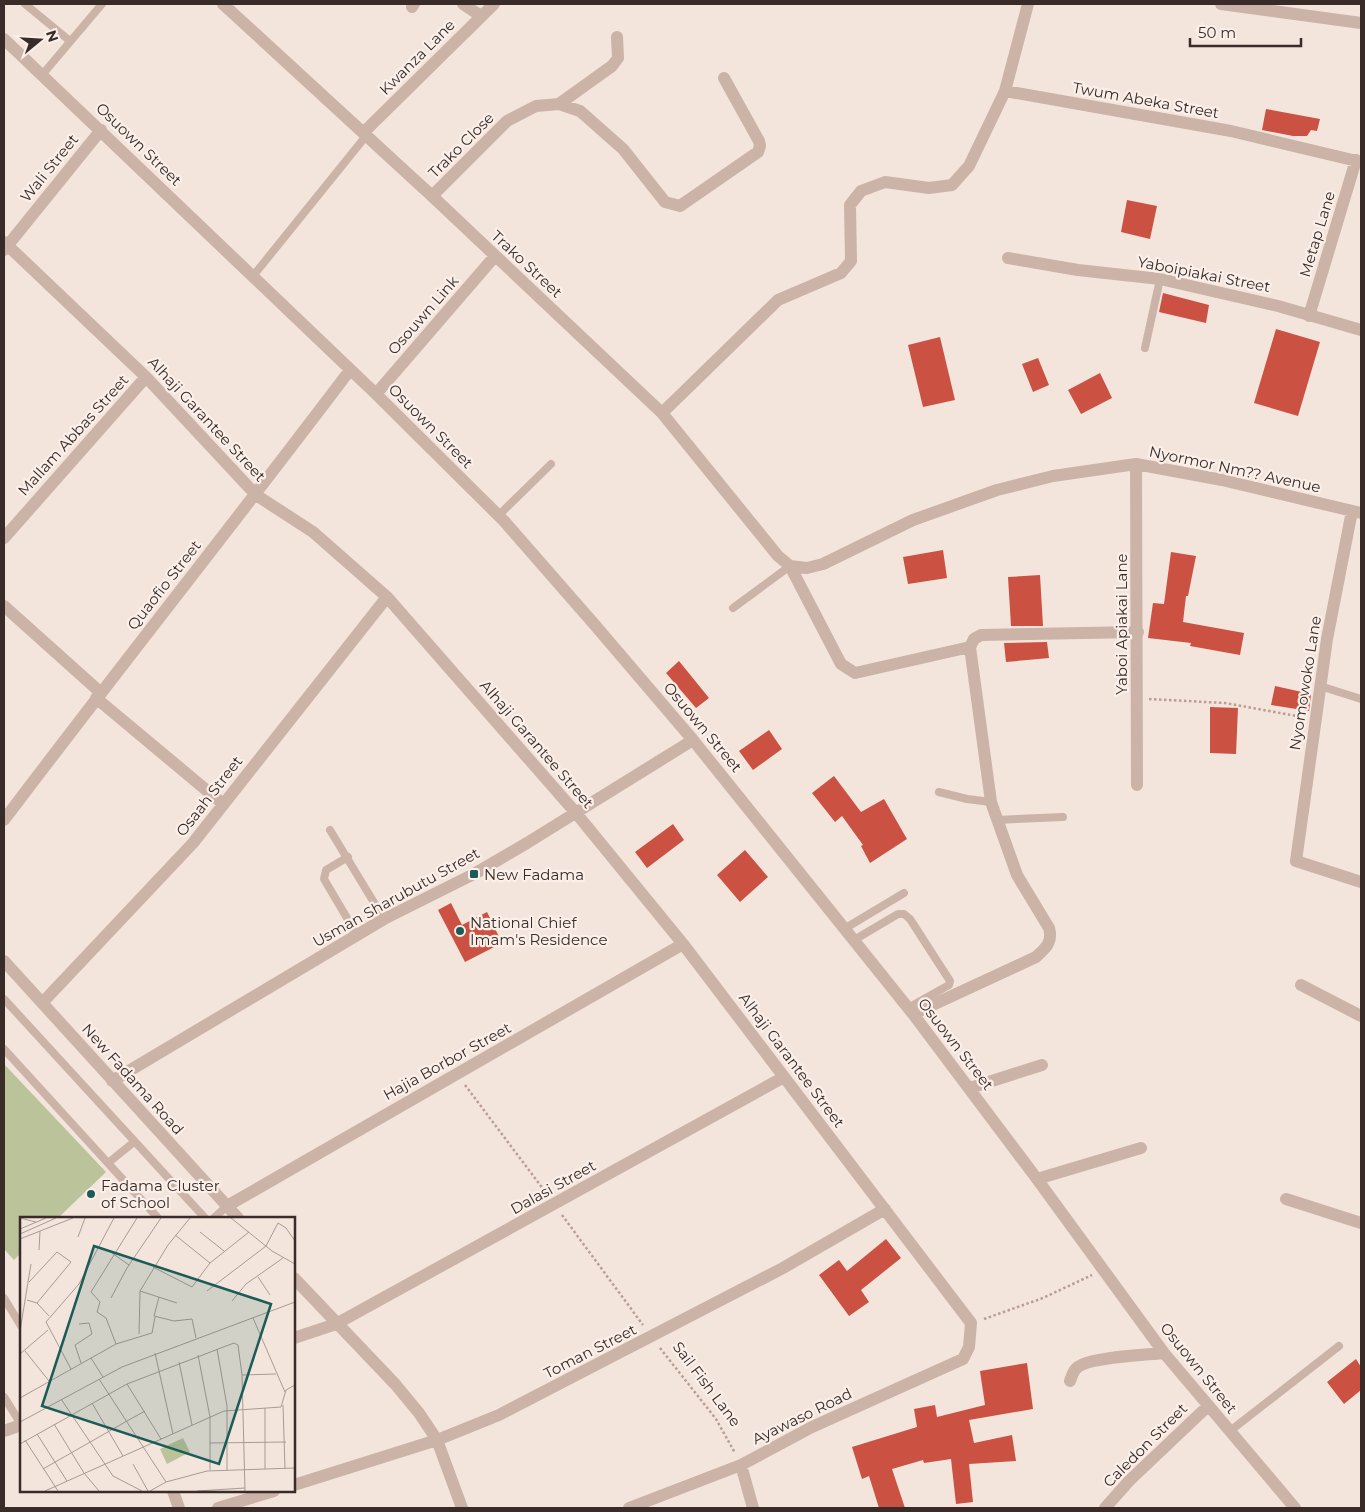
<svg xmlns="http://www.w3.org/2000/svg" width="1365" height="1512" viewBox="0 0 1365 1512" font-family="Montserrat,sans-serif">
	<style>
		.green { fill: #bbc39b }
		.building { fill: #cb5143 }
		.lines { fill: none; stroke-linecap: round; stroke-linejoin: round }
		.path { stroke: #b89d92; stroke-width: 2.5; stroke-dasharray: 2.5 2.5; stroke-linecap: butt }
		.lane { stroke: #ccb3a8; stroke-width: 8 }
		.street { stroke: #ccb3a8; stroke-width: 12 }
		.poi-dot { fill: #1c5c57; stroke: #fbf0e9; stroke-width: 2 }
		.labels { text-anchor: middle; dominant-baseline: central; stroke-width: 4.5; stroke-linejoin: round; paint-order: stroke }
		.street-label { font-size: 15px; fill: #382b28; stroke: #fbf0e9 }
		.poi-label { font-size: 15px; fill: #382b28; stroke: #fbf0e9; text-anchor: start }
		.inset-road { fill: none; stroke: #a89b94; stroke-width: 1 }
		.view { fill: #1c5c57; fill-opacity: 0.15; stroke: #1c5c57; stroke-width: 2.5 }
		.inset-edge { fill: none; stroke: #382b28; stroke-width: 2.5 }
	</style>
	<rect width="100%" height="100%" fill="#f3e5dc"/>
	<!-- green -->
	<path class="green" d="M4,1064L106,1172L58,1218H21V1253L14,1260L4,1249Z"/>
	<!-- building -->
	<path class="building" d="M1266,109L1320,119L1317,131L1311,130L1307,136H1293L1262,130Z
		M1127,200L1157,206L1150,239L1121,232Z
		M1163,293L1209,305L1206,323L1159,312Z
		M1276,329L1320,342L1298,416L1254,403Z
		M940,337L955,400L923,407L908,345Z
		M1038,358L1049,385L1033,392L1022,364Z
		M1100,373L1112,398L1081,414L1068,390Z
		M943,550L947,578L908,584L903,557Z
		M1171,552L1196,556L1188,596H1186L1183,622L1244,633L1240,655L1190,646L1191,643L1148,638L1153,603L1164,604Z
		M1040,575L1043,626H1011L1008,577Z
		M1047,642L1049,658L1006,662L1004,643Z
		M679,661L709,698L696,708L666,673Z
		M1275,686L1311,694L1309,711L1271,705Z
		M1210,707L1238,708L1236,754L1210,753Z
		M769,730L782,749L753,770L739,751Z
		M834,776L861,812L884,799L907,839L870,863L861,846L863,845L842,816L835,822L812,793Z
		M673,824L684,840L647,868L635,852Z
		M745,850L768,877L740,902L717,875Z
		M451,903L462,925L487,912L502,943L465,962L438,910Z
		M886,1239L901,1258L861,1290L869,1302L849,1316L819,1275L839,1260L847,1271Z
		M1356,1359L1361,1367V1390L1344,1404L1327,1382Z
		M1027,1363L1033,1409L969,1420L974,1443L1012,1435L1016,1461L969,1464L973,1502L956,1504L951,1459L924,1463L923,1460L892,1469L905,1508H879L869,1476L862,1479L852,1447L917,1427L914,1409L935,1405L937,1417L985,1405L980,1371Z"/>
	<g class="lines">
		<!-- path -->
		<path class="path" d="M1149,699L1225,703L1302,717
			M465,1085L547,1194
			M562,1215L643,1325
			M984,1319L1043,1298L1092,1275
			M660,1348L716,1419L735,1453"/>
		<!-- lane -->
		<path class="lane" d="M25,4L70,41
			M42,75L102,4
			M253,276L366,136
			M1145,348L1160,279
			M498,516L551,464
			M733,608L790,566
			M1320,686L1361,699
			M939,792L967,799L991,802
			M996,820L1063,817
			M330,830L384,919
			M348,857L326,870L324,879L357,935
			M844,929L904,893
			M854,940L898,914H904L910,919L950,981L949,985L908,1008
			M4,999L205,1218
			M4,1049L158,1218
			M108,1163L134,1142
			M214,1218L227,1206
			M4,1298L21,1326
			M4,1397L21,1424
			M1230,1431L1339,1346"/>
		<!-- street -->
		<path class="street" d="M223,4L432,196L662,413L778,556L790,566L841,664L855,673L970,647
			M463,4L481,16
			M1221,4L1361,23
			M412,7L414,4
			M4,39L376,394L504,521L594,624L693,740L913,1014L1037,1179L1164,1353L1295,1508
			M1005,91L1028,4
			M559,104L612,66L618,58L617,37
			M363,133L494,4
			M432,196L507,121L536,106L559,104L580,111L623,149L665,202L680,206L758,152L760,146L759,141L724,78
			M4,242L146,377L256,495L313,532L387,597L576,813L683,944L971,1323L969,1347L963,1359L812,1427L741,1465L629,1508
			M4,250L101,130
			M1008,258L1078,270L1160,279L1278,306L1361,330
			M1309,316L1356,160
			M376,394L495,256
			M662,413L778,300L841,273L851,261L850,205L861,191L885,182L929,188L952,185L969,166L1005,91L1231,131L1361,162
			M1136,464L1137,785
			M1352,511L1327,639L1296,861L1361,882
			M4,538L146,377
			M790,566L807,568L823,564L913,520L997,490L1053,476L1136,464L1222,480L1361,513
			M4,606L100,692
			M96,698L223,804
			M4,820C118,669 236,521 350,370
			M4,961L238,1218
			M1301,985L1361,1016
			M43,1002L193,843L387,597
			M913,1014L1036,957C1046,948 1053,942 1049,928L1017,875L991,802L970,647L974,639L981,635L1138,632
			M112,1081L384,919L474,874L527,843L693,740
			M970,1088L1042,1065
			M1037,1179L1141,1148
			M1286,1199L1361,1223
			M227,1206L683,944
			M294,1278L395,1384L419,1413L437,1440L462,1508
			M294,1338L336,1324L784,1077
			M1070,1381C1072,1376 1073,1370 1078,1367C1090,1357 1146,1355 1164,1353
			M4,1431L21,1425
			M741,1465L753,1508
			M294,1485L437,1440L499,1415L783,1268L885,1209
			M173,1491L179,1508
			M218,1508L274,1491
			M1105,1508L1129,1481L1208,1406"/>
	</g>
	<!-- markers -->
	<g class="poi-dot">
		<rect x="469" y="869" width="10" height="10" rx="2.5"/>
		<circle cx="460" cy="931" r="5"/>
		<circle cx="91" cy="1194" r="5"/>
	</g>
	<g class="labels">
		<!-- street labels -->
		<g class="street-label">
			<text transform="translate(417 57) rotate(-45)">Kwanza Lane</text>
			<text transform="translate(1146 100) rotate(10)">Twum Abeka Street</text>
			<text transform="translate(139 144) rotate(44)">Osuown Street</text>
			<text transform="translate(461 145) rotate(-45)">Trako Close</text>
			<text transform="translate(49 168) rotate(-51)">Wali Street</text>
			<text transform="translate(1317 234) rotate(-73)">Metap Lane</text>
			<text transform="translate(527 264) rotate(43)">Trako Street</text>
			<text transform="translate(1204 274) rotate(11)">Yaboipiakai Street</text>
			<text transform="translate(423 315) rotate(-49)">Osouwn Link</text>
			<text transform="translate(207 419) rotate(47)">Alhaji Garantee Street</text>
			<text transform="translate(431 426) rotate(45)">Osuown Street</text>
			<text transform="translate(73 435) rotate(-48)">Mallam Abbas Street</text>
			<text transform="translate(1235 469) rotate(12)">Nyormor Nm?? Avenue</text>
			<text transform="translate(164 585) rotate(-52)">Quaofio Street</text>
			<text transform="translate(1121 624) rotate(-90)">Yaboi Apiakai Lane</text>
			<text transform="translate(1305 683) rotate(-81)">Nyomowoko Lane</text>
			<text transform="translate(703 727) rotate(50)">Osuown Street</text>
			<text transform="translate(537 744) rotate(49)">Alhaji Garantee Street</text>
			<text transform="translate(209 796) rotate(-52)">Osaah Street</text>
			<text transform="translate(396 897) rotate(-29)">Usman Sharubutu Street</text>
			<text transform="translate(956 1044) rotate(52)">Osuown Street</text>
			<text transform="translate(792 1060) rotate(53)">Alhaji Garantee Street</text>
			<text transform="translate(447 1061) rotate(-29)">Hajia Borbor Street</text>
			<text transform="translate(133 1079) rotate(48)">New Fadama Road</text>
			<text transform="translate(553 1187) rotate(-29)">Dalasi Street</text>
			<text transform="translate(590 1351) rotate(-27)">Toman Street</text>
			<text transform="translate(1199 1368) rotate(51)">Osuown Street</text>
			<text transform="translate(707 1384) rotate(53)">Sail Fish Lane</text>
			<text transform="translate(802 1416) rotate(-26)">Ayawaso Road</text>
			<text transform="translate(1145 1445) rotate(-45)">Caledon Street</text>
		</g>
		<!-- poi labels -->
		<g class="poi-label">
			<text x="484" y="874">New Fadama</text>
			<text x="470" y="922">National Chief<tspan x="470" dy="17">Imam's Residence</tspan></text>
			<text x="101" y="1185">Fadama Cluster<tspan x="101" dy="17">of School</tspan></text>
		</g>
	</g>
	<!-- overview -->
	<g transform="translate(20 1217)">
		<rect width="275" height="275" fill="#f3e5dc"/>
		<path d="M163,221L170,235L147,247L140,232Z" fill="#bbc39b"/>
		<path class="inset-road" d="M0,1L16,5M211,1L252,34L275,47M0,12L26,1M180,15L204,34M0,17L36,1M155,18L190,46M58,20L65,1M0,22L53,1M19,33L20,14M92,36L109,48M133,50L172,70L190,46L229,15M238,60L250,78M9,65L37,35L51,45L17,86M120,74L157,86M187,74L246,29L258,6L266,11L275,24M139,80L134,99L154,104L172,102L176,121M91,81L107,51L141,1M7,83L17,86L29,99M212,84L226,67L263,41M233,101L265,175M59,107L69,106L72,117L55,128L61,146M0,114L11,47M119,117L120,74L148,28L170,1M96,127L86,101L77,95L80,85L71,75L117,1M197,132L207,189V253M5,134L29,164M135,136L153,217M0,137L28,113M178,138L190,200V253M71,141L83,160M159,145L172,208M51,152L26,105L59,67L94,1M222,158L256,157M79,162L146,265M107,167L141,222M0,181L96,127L132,116L135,100M41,182L93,259L122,274M72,186L103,239M263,188L265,252M107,204L125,194M0,205L102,150L275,85M34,207L64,256L79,274M17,217L47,264M5,223L38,274M190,226L266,225M0,227L107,167L214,126L218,128L222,158L225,274M113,247L128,274M23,252L107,204M245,252V191M25,274L204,194L261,190L266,173L275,168M130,274L146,265L187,254L275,251M177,274L225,271"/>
		<path class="view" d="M74,29L251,87L199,247L22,189Z"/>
		<rect width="275" height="275" class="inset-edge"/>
	</g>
	<!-- border -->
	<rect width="1365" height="1512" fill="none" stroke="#382b28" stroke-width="10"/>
	<!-- north arrow -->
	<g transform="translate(40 40) rotate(72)" stroke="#fbf0e9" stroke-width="4" paint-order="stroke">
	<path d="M0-4L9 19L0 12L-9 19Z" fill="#382b28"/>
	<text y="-8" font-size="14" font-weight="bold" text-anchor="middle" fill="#382b28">N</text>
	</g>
	<!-- scale -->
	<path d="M1190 38v8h111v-8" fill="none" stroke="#382b28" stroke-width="2.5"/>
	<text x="1198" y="38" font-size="15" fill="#382b28" stroke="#fbf0e9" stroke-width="4" paint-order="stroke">50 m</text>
</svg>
